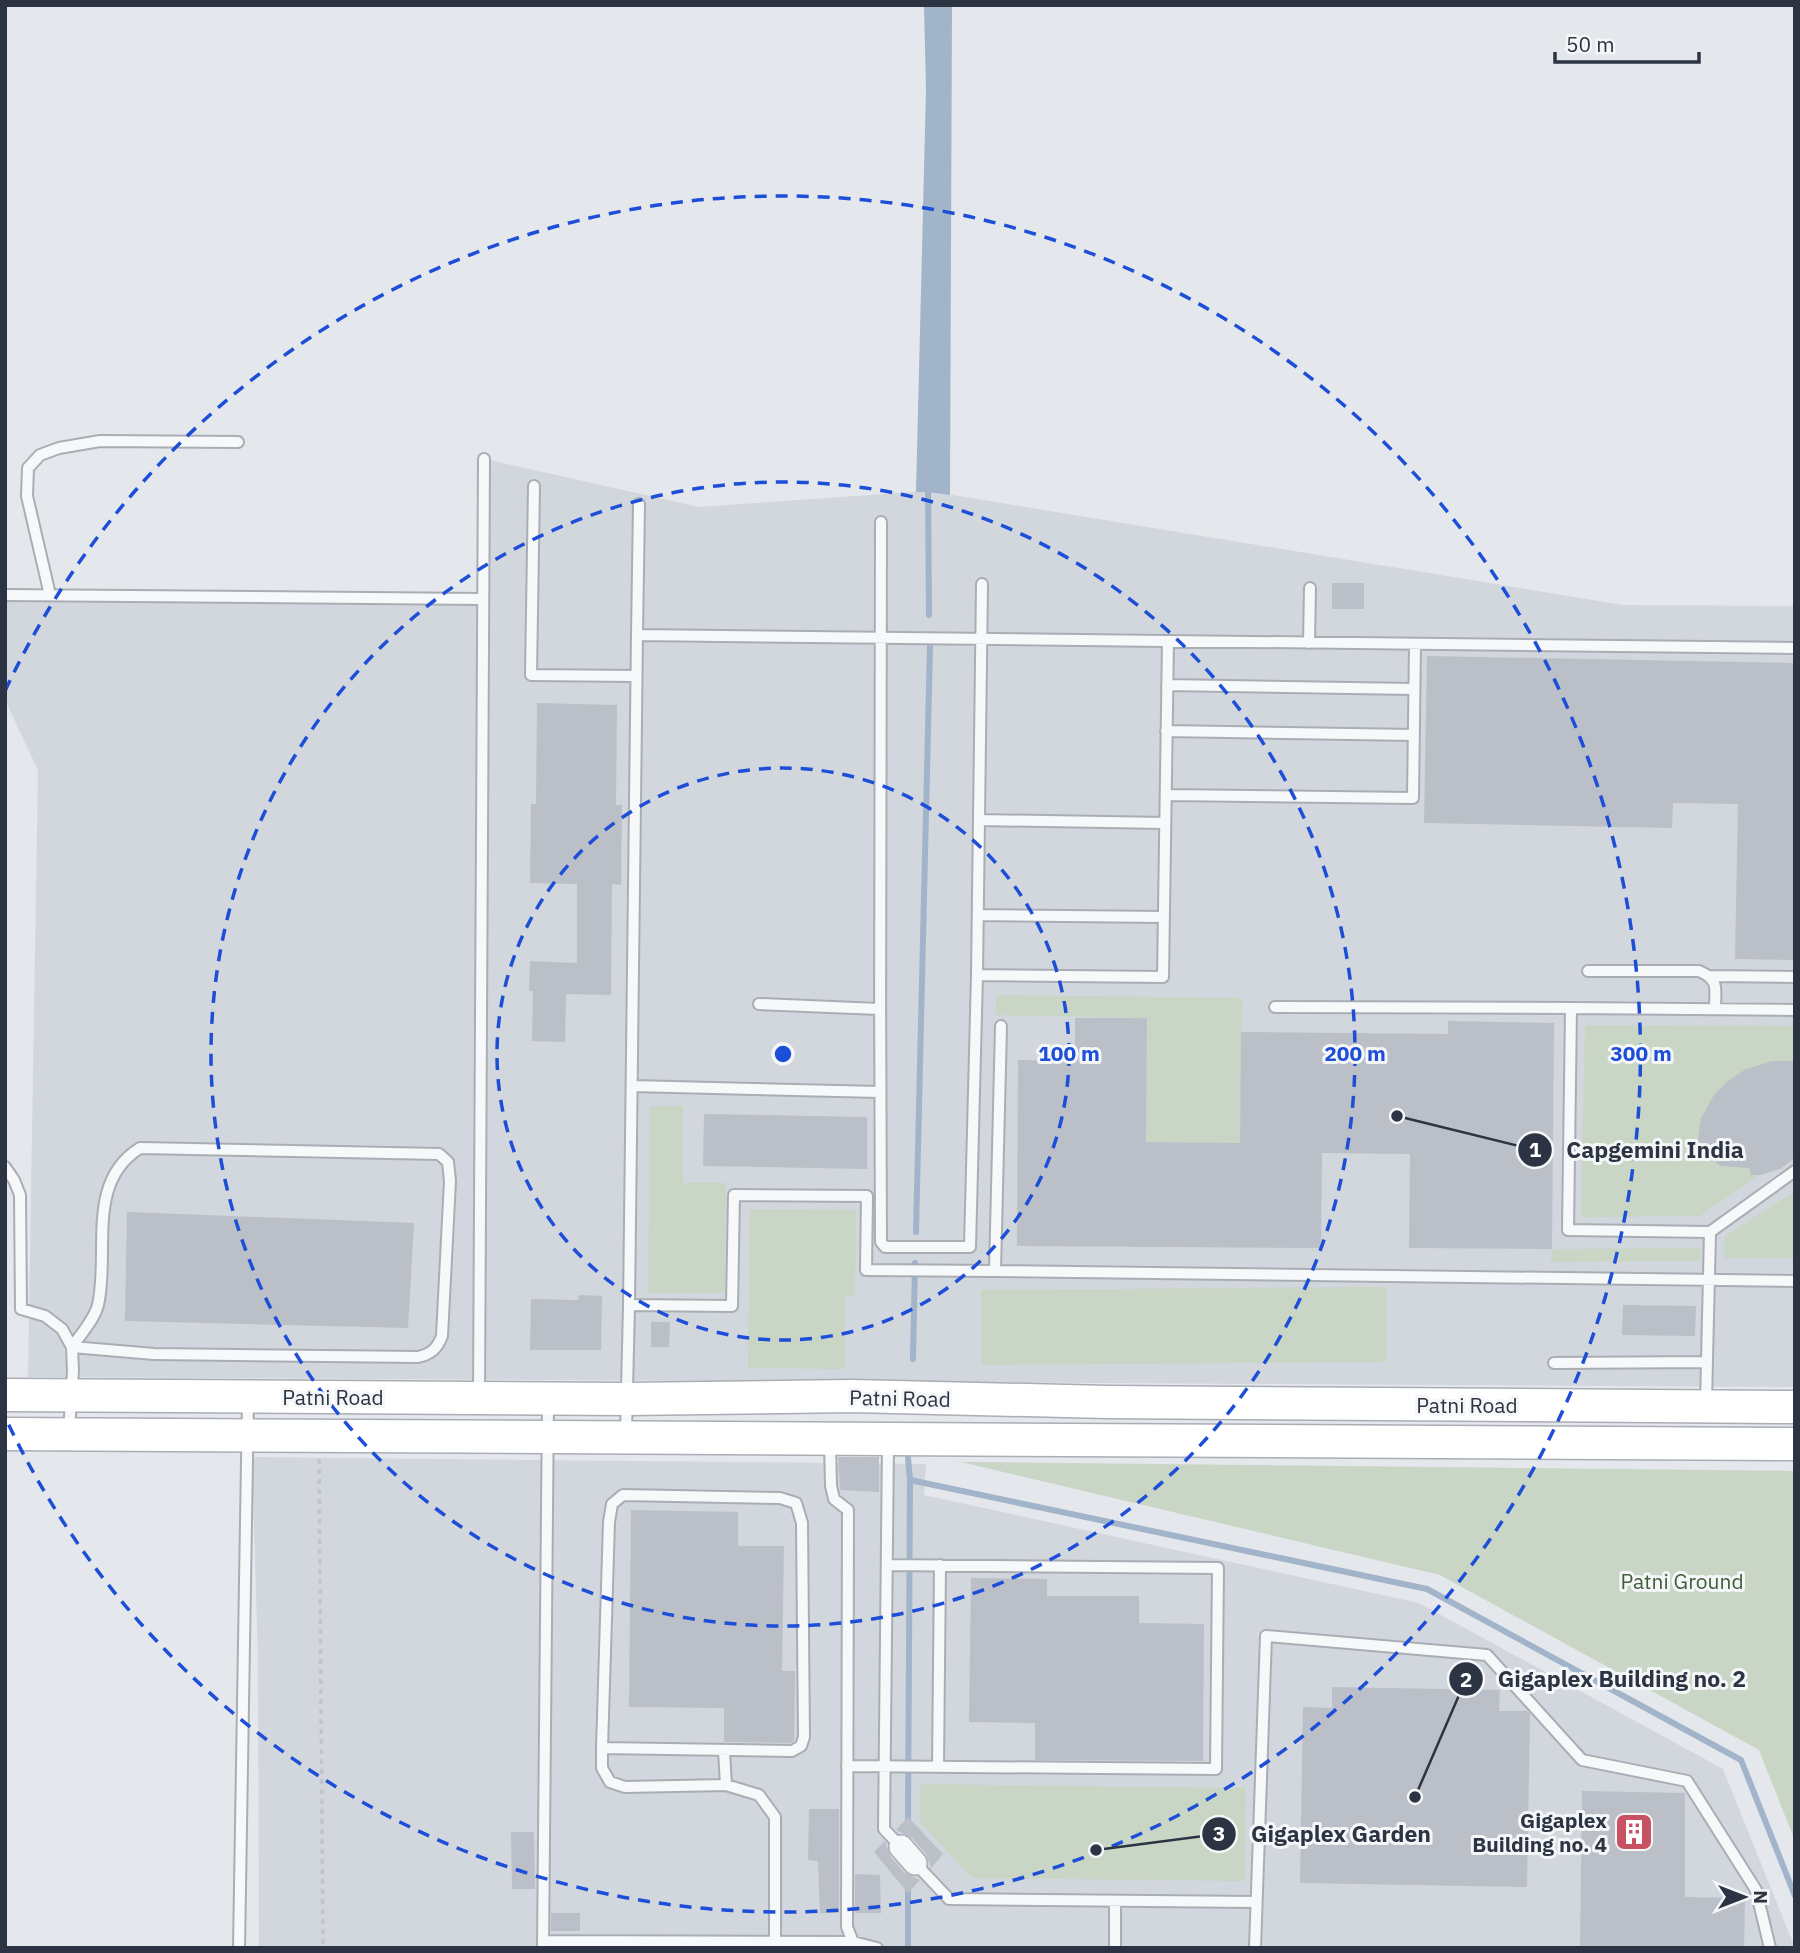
<svg xmlns="http://www.w3.org/2000/svg" width="1800" height="1953" viewBox="0 0 1800 1953" font-family="'IBM Plex Sans',sans-serif">
	<style>
		.built { fill: #d2d6dd }
		.green { fill: #c9d5c5 }
		.water { fill: #a1b4c9 }
		.lines { fill: none; stroke-linecap: round; stroke-linejoin: round }
		.stream { stroke: #a1b4c9; stroke-width: 6 }
		.building { fill: #bbc0c8 }
		.service-casing { stroke: #a9aeb5; stroke-width: 14 }
		.minor-casing { stroke: #a9aeb5; stroke-width: 26 }
		.secondary-casing { stroke: #a9aeb5; stroke-width: 35 }
		.path { stroke: #c2c5ca; stroke-width: 3.5; stroke-dasharray: 5 5; stroke-linecap: butt }
		.service { stroke: #f7f8f9; stroke-width: 10 }
		.minor { stroke: #f7f8f9; stroke-width: 23 }
		.secondary { stroke: #fff; stroke-width: 32 }
		.ring { fill: none; stroke: #1d4ed8; stroke-width: 3.5; stroke-dasharray: 12 9 }
		.labels { text-anchor: middle; dominant-baseline: central; stroke-width: 6; stroke-linejoin: round; paint-order: stroke }
		.street-label { font-size: 21px; fill: #2c3443; stroke: #f4f6f8 }
		.park-label { font-size: 21px; fill: #415e3a; stroke: #f4f6f8 }
		.poi-label { font-size: 21px; font-weight: bold; fill: #2c3443; stroke: #f4f6f8; text-anchor: end }
		.centre { fill: #1d4ed8; stroke: #f4f6f8; stroke-width: 3.5 }
		.ring-label { font-size: 21px; text-anchor: middle; font-weight: bold; fill: #1d4ed8; stroke: #f4f6f8; stroke-width: 6; stroke-linejoin: round; paint-order: stroke }
		.leader { fill: none; stroke: #2c3443; stroke-width: 2.5 }
		.callout-dot { fill: #2c3443; stroke: #f4f6f8; stroke-width: 2.5 }
		.mark-label { font-size: 21px; text-anchor: middle; font-weight: bold; fill: #fff }
		.callout-label { font-size: 23px; text-anchor: middle; font-weight: bold; fill: #2c3443; stroke: #f4f6f8; stroke-width: 6; stroke-linejoin: round; paint-order: stroke }
	</style>
	<rect width="100%" height="100%" fill="#e4e7eb"/>
	<!-- built -->
	<path class="built" d="M484,459L699,507L928,491L1623,605L1795,606V1387L28,1377L38,770L5,700V595L483,599Z
		M252,1457L926,1464L924,1495L1419,1603L1723,1769L1795,1948H259L258,1659Z"/>
	<!-- green -->
	<path class="green" d="M996,995L1242,998L1240,1143L1146,1142L1147,1018L996,1015Z
		M1585,1025L1795,1026V1149L1700,1216L1581,1217Z
		M650,1106H683V1183H726L725,1293H648Z
		M1795,1191V1258H1724L1725,1236Z
		M750,1209L856,1210L855,1296L845,1297V1369L748,1368Z
		M1700,1248V1261L1551,1262L1552,1249Z
		M1386,1287V1362L982,1365L981,1290Z
		M961,1462L1795,1471V1841L1759,1750L1440,1575Z
		M920,1784L1246,1788L1245,1881L972,1878L920,1822Z"/>
	<!-- water -->
	<path class="water" d="M924,5H952L950,495L928,492H916L926,90Z"/>
	<g class="lines">
		<!-- stream -->
		<path class="stream" d="M928,484L929,615
			M916,1232L930,646
			M913,1359L915,1263
			M910,1480L1427,1589L1741,1760L1795,1896
			M908,1823L910,1480L908,1458
			M908,1948V1887"/>
	</g>
	<!-- building -->
	<path class="building" d="M1332,583H1364V609H1332Z
		M1427,656L1795,663V960L1735,959L1738,804L1673,803L1672,828L1424,823Z
		M537,703L617,705L616,805H622L621,885L612,884L611,995L566,994L565,1042L532,1041L533,991H529L530,961L577,963V884L530,883L531,804H536Z
		M1075,1018H1147L1146,1142L1240,1143L1241,1032L1448,1034V1021L1554,1023L1552,1249L1409,1248L1410,1154L1322,1153L1321,1248L1017,1246L1018,1060L1075,1061Z
		M1772,1061H1795V1158L1780,1169L1760,1175H1751L1749,1168L1720,1166L1702,1150L1698,1139L1701,1118L1714,1095L1728,1081L1746,1069Z
		M704,1114L867,1117V1169L703,1166Z
		M127,1212L414,1223L408,1328L125,1321Z
		M579,1295L602,1296L601,1350H530L531,1299L578,1300Z
		M1623,1305L1696,1306L1695,1336L1622,1335Z
		M651,1322H670L669,1347H651Z
		M838,1457H879V1492L840,1490Z
		M631,1510L738,1512V1546H784L782,1671H795L794,1741L791,1743L724,1742V1708L629,1707Z
		M971,1578L1047,1579V1596H1139V1623L1204,1624L1203,1761L1035,1760V1723L969,1722Z
		M1332,1687L1500,1690L1499,1711H1527L1530,1714L1527,1887L1300,1883L1303,1707L1332,1708Z
		M1582,1791L1685,1793V1897L1745,1898L1744,1948H1580Z
		M809,1809H839V1913H820L818,1861L808,1860Z
		M908,1817L943,1854L931,1868L926,1854L912,1838L896,1830Z
		M511,1832H534L535,1889H512Z
		M885,1841L890,1856L904,1872L920,1880L908,1893L874,1852Z
		M855,1874L880,1875L881,1913H855Z
		M551,1913H580V1931H551Z"/>
	<g class="lines">
		<defs>
			<path id="service" d="M534,486L531,675L636,676
				M881,522C881,762 879,1002 881,1242L885,1247H970L977,975
				M982,584L977,975L1163,977L1168,641
				M5,595L483,599
				M50,595L27,496L28,468L40,455L59,448L100,441L238,442
				M637,635L639,504
				M1309,643L1310,588
				M1167,685L1414,689
				M1166,731L1414,735
				M1166,795L1413,798L1415,644
				M979,820L1165,823
				M978,915L1164,917
				M1588,971H1699C1720,980 1715,989 1715,1009
				M1709,976L1795,977
				M759,1004L879,1009
				M1275,1007L1571,1008L1568,1230L1710,1232
				M1571,1008L1795,1010
				M1001,1026L995,1271L1795,1281
				M632,1086L880,1092
				M140,1148L439,1154L448,1162L450,1181L442,1336C437,1349 431,1354 418,1357L154,1354L72,1347C81,1334 94,1320 98,1305C110,1253 85,1182 140,1148Z
				M5,1167L14,1180L20,1195L21,1309L45,1316L62,1329L72,1347L73,1371L69,1431
				M629,1305L637,635L1795,648
				M1554,1363L1707,1362
				M479,1394L484,459
				M1706,1403L1710,1232L1795,1171
				M626,1434L629,1305L732,1306L734,1195L867,1196L866,1270L995,1271
				M830,1443L831,1486L834,1499L848,1510L847,1927L853,1942L877,1948
				M888,1443L884,1829L901,1847
				M602,1748L792,1751L801,1746L804,1737L802,1523L796,1503L780,1498L623,1495L612,1504L609,1522L602,1748V1768L610,1782L625,1787L726,1785L759,1795L775,1817V1942
				M724,1750L726,1785
				M847,1766L1216,1769L1218,1568L887,1565
				M938,1767L940,1565
				M915,1863L949,1899L1256,1902
				M543,1941L853,1942
				M239,1948L248,1400
				M543,1948L548,1401
				M1115,1948V1901
				M1255,1948L1266,1636L1487,1655L1582,1760L1687,1781L1756,1890L1770,1948"/>
			<path id="minor" d="M901,1847L915,1863"/>
			<path id="secondary" d="M5,1395L627,1399L852,1396L1108,1402L1795,1407
				M5,1434L1795,1444"/>
		</defs>
		<!-- service casing -->
		<use href="#service" class="service-casing"/>
		<!-- minor casing -->
		<use href="#minor" class="minor-casing"/>
		<!-- secondary casing -->
		<use href="#secondary" class="secondary-casing"/>
		<!-- path -->
		<path class="path" d="M319,1459L323,1948"/>
		<!-- service -->
		<use href="#service" class="service"/>
		<!-- minor -->
		<use href="#minor" class="minor"/>
		<!-- secondary -->
		<use href="#secondary" class="secondary"/>
	</g>
	<!-- distance rings -->
	<g class="ring">
		<circle cx="783" cy="1054" r="286"/>
		<circle cx="783" cy="1054" r="572"/>
		<path d="M5 691A858 858 0 1 1 5 1417"/>
	</g>
	<!-- icons -->
	<defs>
		<symbol id="building-square" viewBox="-11 -11 22 22"><rect x="-9" y="-9" width="18" height="18" rx="4" fill="#c85162" stroke="#f4f6f8"/><path d="M-4-6H4V6H1V3H-1V6H-4ZM-2.5-4.3h1.7v1.8h-1.7ZM.8-4.3h1.7v1.8H.8ZM-2.5-1h1.7V.8h-1.7ZM.8-1h1.7V.8H.8Z" fill="#fff"/></symbol>
	</defs>
	<g fill-rule="evenodd">
		<use href="#building-square" x="1612" y="1810" width="44" height="44"/>
	</g>
	<g class="labels">
		<!-- street labels -->
		<g class="street-label">
			<text x="333" y="1397">Patni Road</text>
			<text transform="translate(900 1398) rotate(1)">Patni Road</text>
			<text x="1467" y="1405">Patni Road</text>
		</g>
		<!-- park labels -->
		<g class="park-label">
			<text x="1682" y="1581">Patni Ground</text>
		</g>
		<!-- poi labels -->
		<g class="poi-label">
			<text x="1607" y="1820">Gigaplex<tspan x="1607" dy="24">Building no. 4</tspan></text>
		</g>
	</g>
	<circle cx="783" cy="1054" r="10" class="centre"/>
	<g class="ring-label">
		<text x="1069" y="1061">100 m</text>
		<text x="1355" y="1061">200 m</text>
		<text x="1641" y="1061">300 m</text>
	</g>
	<!-- callouts -->
	<path class="leader" d="M1397 1116L1535 1150M1415 1797L1466 1679M1096 1850L1219 1834"/>
	<g class="callout-dot">
		<circle cx="1397" cy="1116" r="7"/>
		<circle cx="1415" cy="1797" r="7"/>
		<circle cx="1096" cy="1850" r="7"/>
		<circle cx="1535" cy="1150" r="18"/>
		<circle cx="1466" cy="1679" r="18"/>
		<circle cx="1219" cy="1834" r="18"/>
	</g>
	<g class="mark-label">
		<text x="1535" y="1157">1</text>
		<text x="1466" y="1687">2</text>
		<text x="1219" y="1841">3</text>
	</g>
	<g class="callout-label">
		<text x="1655" y="1158">Capgemini India</text>
		<text x="1622" y="1687">Gigaplex Building no. 2</text>
		<text x="1341" y="1842">Gigaplex Garden</text>
	</g>
	<!-- border -->
	<rect width="1800" height="1953" fill="none" stroke="#2c3443" stroke-width="14"/>
	<!-- north arrow -->
	<g transform="translate(1744 1897) rotate(90)" stroke="#f4f6f8" stroke-width="5" paint-order="stroke">
	<path d="M0-5L12 26L0 18L-12 26Z" fill="#2c3443"/>
	<text y="-10" font-size="19" font-weight="bold" text-anchor="middle" fill="#2c3443">N</text>
	</g>
	<!-- scale -->
	<path d="M1555 52v10h144v-10" fill="none" stroke="#2c3443" stroke-width="3.5"/>
	<text x="1566" y="52" font-size="21" fill="#2c3443" stroke="#f4f6f8" stroke-width="5" paint-order="stroke">50 m</text>
</svg>
